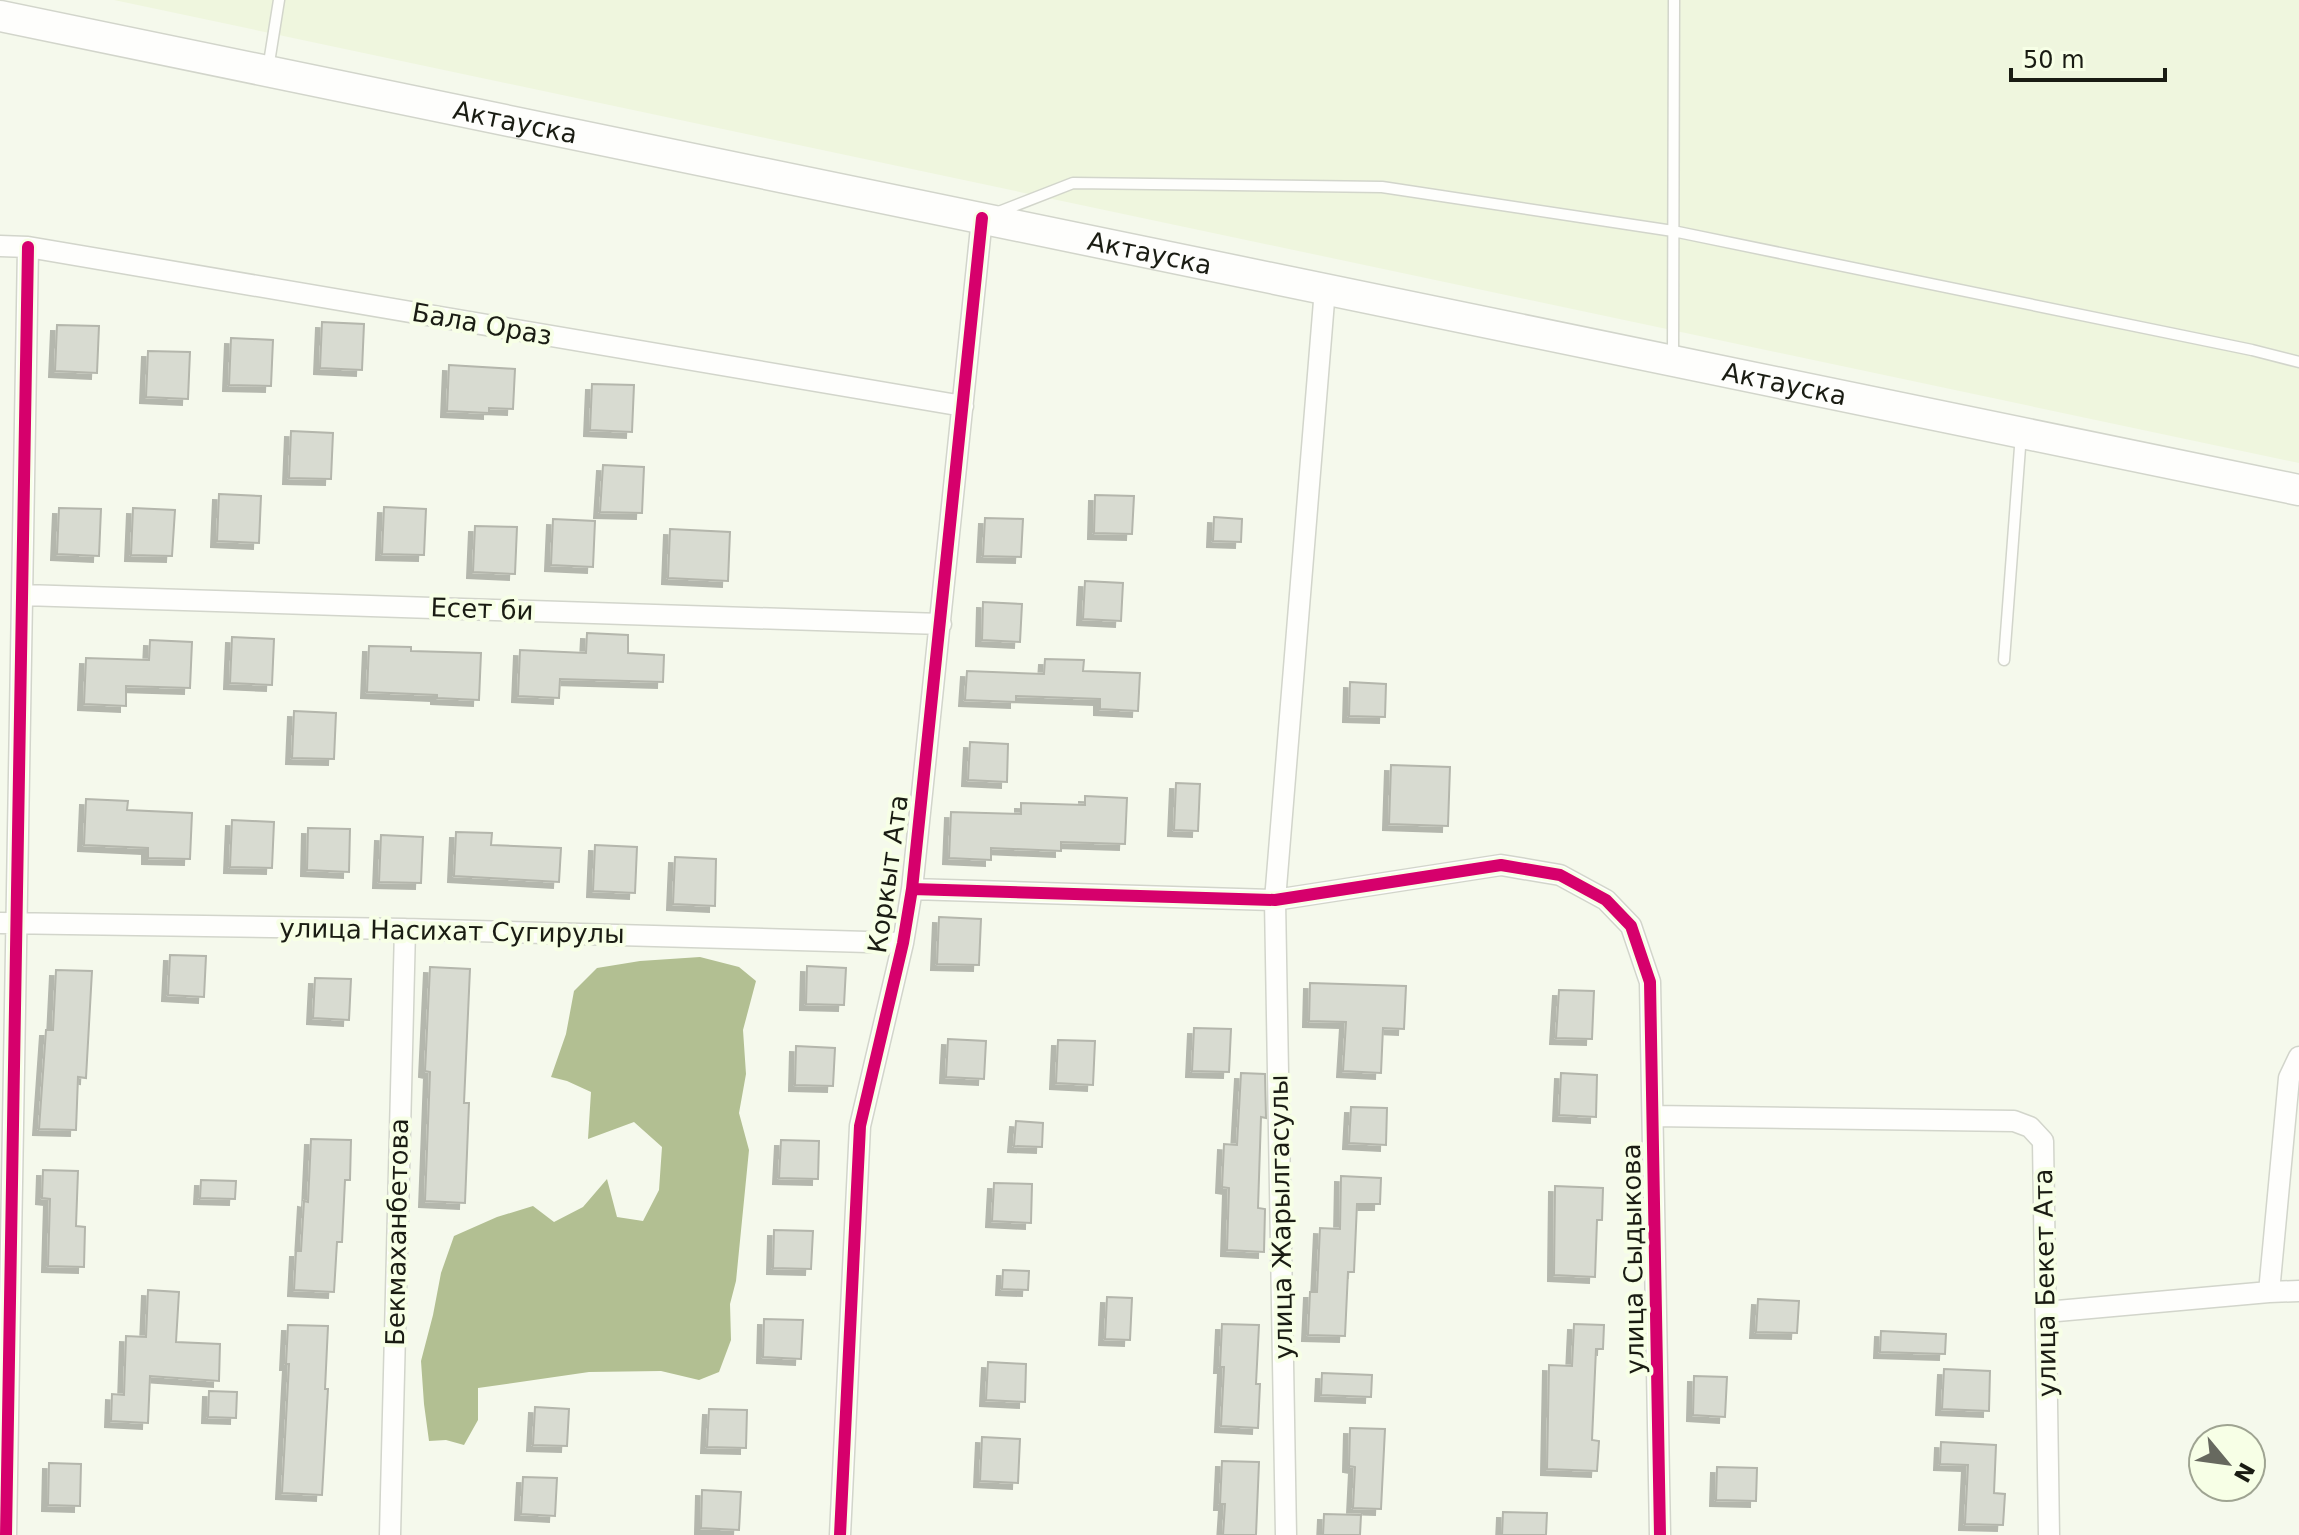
<svg xmlns="http://www.w3.org/2000/svg" width="2299" height="1535" viewBox="0 0 2299 1535" font-family="'DejaVu Sans',sans-serif">
	<style>
		.built { fill: #eff6de }
		.water { fill: #b2bf92 }
		.building { fill: #d8dbd1; stroke: #b4b6ac; stroke-width: 2; filter: url(#shadow) }
		.lines { fill: none; stroke-linecap: round; stroke-linejoin: round }
		.lane-casing { stroke: #d2d5cb; stroke-width: 13 }
		.street-casing { stroke: #d2d5cb; stroke-width: 23 }
		.secondary-casing { stroke: #d2d5cb; stroke-width: 33 }
		.lane { stroke: #fefefc; stroke-width: 10 }
		.street { stroke: #fefefc; stroke-width: 20 }
		.secondary { stroke: #fefefc; stroke-width: 30 }
		.cycleway-casing { stroke: #f7ffe6; stroke-width: 17 }
		.cycleway { stroke: #d6006c; stroke-width: 12 }
		.labels { text-anchor: middle; dominant-baseline: central; stroke-width: 8; stroke-linejoin: round; paint-order: stroke }
		.street-label { font-size: 26px; fill: #1a1c13; stroke: #f7ffe6 }
	</style>
	<defs>
		<filter id="shadow"><feDropShadow dx="-6" dy="6" stdDeviation="0" flood-color="#0004"/></filter>
	</defs>
	<rect width="100%" height="100%" fill="#f5f9ec"/>
	<!-- built -->
	<path class="built" d="M114,0H2299V463Z"/>
	<!-- water -->
	<path class="water" d="M700,957L739,967L756,981L743,1030L746,1074L739,1113L749,1150L736,1281L730,1304L731,1340L719,1372L699,1380L661,1371L589,1372L478,1388V1420L464,1445L446,1440L429,1441L424,1404L421,1361L433,1315L441,1273L454,1236L497,1217L533,1206L554,1222L583,1207L607,1179L617,1217L643,1221L659,1190L662,1147L634,1122L588,1139L591,1092L567,1081L551,1077L566,1034L574,991L597,968L640,961Z"/>
	<!-- building -->
	<path class="building" d="M322,322L364,324L362,370L320,368Z
		M57,325L99,326L97,373L55,371Z
		M231,338L273,340L271,386L229,385Z
		M148,351L190,352L188,399L146,397Z
		M449,365L515,369L513,409L489,408V413L447,411Z
		M592,384L634,385L632,432L590,430Z
		M291,431L333,433L331,479L289,478Z
		M603,465L644,467L642,513L600,512Z
		M219,494L261,496L259,543L217,541Z
		M1095,495L1134,496L1132,534L1094,533Z
		M384,507L426,509L424,555L382,554Z
		M59,508L101,509L99,556L57,554Z
		M133,508L175,510L172,556L131,555Z
		M1214,517L1242,519L1241,542L1213,541Z
		M985,518L1023,519L1021,557L983,556Z
		M553,519L595,521L593,567L551,565Z
		M475,526L517,527L515,574L473,572Z
		M670,529L730,532L728,581L668,578Z
		M1085,581L1123,583L1121,621L1083,619Z
		M983,602L1022,604L1020,642L982,640Z
		M587,633L628,635V653L664,655L663,682L560,679L559,698L518,696L520,650L586,653Z
		M232,637L274,639L272,685L230,683Z
		M150,640L192,642L190,688L126,686V706L84,704L86,658L149,660Z
		M369,646L411,647V651L481,653L479,700L437,698V695L367,692Z
		M1045,659L1084,660L1083,671L1140,673L1138,711L1100,709V699L1016,696V702L965,700L967,671L1044,674Z
		M1350,682L1386,684L1385,717L1349,716Z
		M294,711L336,713L334,759L292,758Z
		M970,742L1008,744L1007,782L968,780Z
		M1391,765L1450,767L1448,826L1389,824Z
		M1176,783L1200,784L1198,831L1174,830Z
		M1085,796L1127,798L1125,844L1061,842V851L991,848V860L949,858L951,812L1021,814V803L1085,805Z
		M86,799L128,801L127,810L192,813L190,859L148,858V848L84,845Z
		M232,820L274,822L272,868L230,867Z
		M308,828L350,829L349,872L307,870Z
		M456,832L492,833L491,845L561,848L559,882L454,876Z
		M381,835L423,837L421,883L379,882Z
		M595,845L637,847L635,893L593,891Z
		M675,857L716,859L715,906L673,904Z
		M939,917L981,919L979,965L937,964Z
		M170,955L206,956L204,997L168,995Z
		M807,966L846,968L844,1005L806,1004Z
		M430,967L470,969L464,1103H469L465,1203L425,1201L430,1072L425,1071Z
		M56,970L92,971L86,1078L78,1077L76,1130L39,1129L46,1030H53Z
		M315,978L351,979L349,1020L313,1018Z
		M1310,983L1406,986L1404,1029L1383,1028L1381,1073L1343,1071L1346,1022L1309,1021Z
		M1559,990L1594,991L1592,1039L1556,1038Z
		M1194,1028L1231,1029L1229,1072L1192,1071Z
		M948,1039L986,1041L984,1079L946,1077Z
		M1058,1040L1095,1041L1093,1085L1056,1083Z
		M796,1046L835,1048L833,1086L795,1085Z
		M1241,1073L1265,1074L1266,1118L1261,1117L1258,1208L1265,1209L1264,1252L1227,1250L1229,1188L1222,1187L1224,1144L1237,1145Z
		M1561,1073L1597,1075L1596,1117L1559,1115Z
		M1351,1107L1387,1108L1386,1145L1349,1143Z
		M1016,1121L1043,1123L1042,1147L1014,1146Z
		M311,1139L351,1140L350,1180H345L342,1242H337L334,1292L294,1290L296,1251H301L304,1201L308,1202Z
		M781,1140L819,1141L818,1179L779,1178Z
		M43,1170L78,1171L76,1226L85,1227L84,1267L48,1266L50,1199L42,1198Z
		M1341,1176L1381,1178L1380,1204H1357L1354,1272H1348L1345,1336L1308,1335L1310,1292H1317L1320,1228L1340,1229Z
		M201,1180L236,1181L235,1199L200,1198Z
		M994,1183L1032,1184L1031,1223L992,1221Z
		M1555,1186L1603,1188L1602,1220H1597L1595,1277L1554,1275Z
		M774,1230L813,1231L811,1269L773,1268Z
		M1003,1270L1029,1271L1028,1290L1002,1289Z
		M148,1290L179,1292L176,1342L220,1344L219,1381L150,1376L148,1423L111,1421L112,1394L124,1395L126,1336L146,1337Z
		M1107,1297L1132,1298L1130,1340L1105,1339Z
		M1758,1299L1799,1301L1797,1333L1756,1332Z
		M764,1319L803,1320L801,1359L763,1357Z
		M1222,1324L1259,1325L1256,1384H1260L1258,1428L1221,1426L1224,1367H1220Z
		M1574,1324L1604,1325L1603,1349H1596L1592,1440L1599,1441L1597,1471L1547,1469L1549,1365L1572,1366Z
		M288,1325L328,1326L325,1389H328L322,1495L282,1493L289,1364H286Z
		M1881,1331L1946,1334L1945,1354L1880,1352Z
		M988,1362L1026,1364L1025,1402L986,1400Z
		M1944,1369L1990,1371L1989,1411L1942,1409Z
		M1322,1373L1372,1375L1371,1397L1321,1395Z
		M1694,1376L1727,1377L1725,1417L1693,1415Z
		M209,1391L237,1392L236,1418L208,1417Z
		M535,1407L569,1409L567,1446L533,1445Z
		M709,1409L747,1410L746,1448L707,1447Z
		M1350,1428L1385,1429L1381,1509L1353,1508L1355,1467L1349,1466Z
		M982,1437L1020,1439L1018,1483L980,1481Z
		M1941,1442L1996,1445L1994,1493L2005,1494L2003,1525L1965,1524L1968,1465L1940,1464Z
		M1222,1461L1259,1462L1256,1535H1223L1225,1504H1220Z
		M49,1463L81,1464L80,1506L48,1505Z
		M1717,1467L1757,1468L1756,1501L1716,1500Z
		M523,1477L557,1478L555,1516L521,1514Z
		M702,1490L741,1492L739,1530L701,1528Z
		M1503,1512L1547,1513L1546,1535H1502Z
		M1324,1514L1361,1515L1360,1535H1323Z"/>
	<g class="lines">
		<defs>
			<path id="lane" d="M268,69L279,0
				M996,213L1073,183L1382,187L1673,231L2252,350L2299,362
				M1673,358L1674,0
				M2004,660L2021,434"/>
			<path id="street" d="M0,246L28,247L963,406
				M23,595L941,624
				M912,889L1275,900L1501,865L1560,875L1606,900L1631,926L1650,982L1660,1535
				M0,923L405,929L903,943
				M2299,1057L2289,1078L2269,1292L2299,1291
				M1653,1116L2014,1121L2030,1127L2043,1141L2049,1535
				M2046,1312L2269,1292
				M6,1535L28,247
				M390,1535L405,929
				M840,1535L860,1126L903,943L912,889L982,218
				M1286,1535L1275,900L1325,289"/>
			<g id="secondary">
				<path id="s1" d="M0,16L2299,490"/>
			</g>
		</defs>
		<!-- lane casing -->
		<use href="#lane" class="lane-casing"/>
		<!-- street casing -->
		<use href="#street" class="street-casing"/>
		<!-- secondary casing -->
		<use href="#secondary" class="secondary-casing"/>
		<!-- lane -->
		<use href="#lane" class="lane"/>
		<!-- street -->
		<use href="#street" class="street"/>
		<!-- secondary -->
		<use href="#secondary" class="secondary"/>
		<defs>
			<path id="cycleway" d="M912,889L1275,900L1501,865L1560,875L1606,900L1631,926L1650,982L1660,1535
				M6,1535L28,247
				M840,1535L860,1126L903,943L912,889L982,218"/>
		</defs>
		<!-- cycleway casing -->
		<use href="#cycleway" class="cycleway-casing"/>
		<!-- cycleway -->
		<use href="#cycleway" class="cycleway"/>
	</g>
	<g class="labels">
		<!-- street labels -->
		<g class="street-label">
			<text stroke="none"><textPath href="#s1" startOffset="526">Актауска</textPath></text>
			<text stroke="none"><textPath href="#s1" startOffset="1174">Актауска</textPath></text>
			<text transform="translate(482 324) rotate(10)">Бала Ораз</text>
			<text stroke="none"><textPath href="#s1" startOffset="1822">Актауска</textPath></text>
			<text transform="translate(482 609) rotate(2)">Есет би</text>
			<text transform="translate(888 874) rotate(-82)">Коркыт Ата</text>
			<text transform="translate(452 931) rotate(1)">улица Насихат Сугирулы</text>
			<text transform="translate(1281 1217) rotate(-91)">улица Жарылгасулы</text>
			<text transform="translate(397 1232) rotate(-89)">Бекмаханбетова</text>
			<text transform="translate(1633 1259) rotate(-91)">улица Сыдыкова</text>
			<text transform="translate(2045 1283) rotate(-91)">улица Бекет Ата</text>
		</g>
	</g>
	<!-- north arrow -->
	<g transform="translate(2227 1463) rotate(119)"><circle r="38" fill="#f7ffe6" stroke="#9fa492" stroke-width="2"/>
	<path d="M0-6L14 30L0 20L-14 30Z" fill="#67695f"/>
	<text y="-12" font-size="22" font-weight="bold" text-anchor="middle" fill="#1a1c13">N</text>
	</g>
	<!-- scale -->
	<path d="M2011 68v12h154v-12" fill="none" stroke="#1a1c13" stroke-width="4"/>
	<text x="2023" y="68" font-size="24" fill="#1a1c13" stroke="#f7ffe6" stroke-width="6" paint-order="stroke">50 m</text>
</svg>
